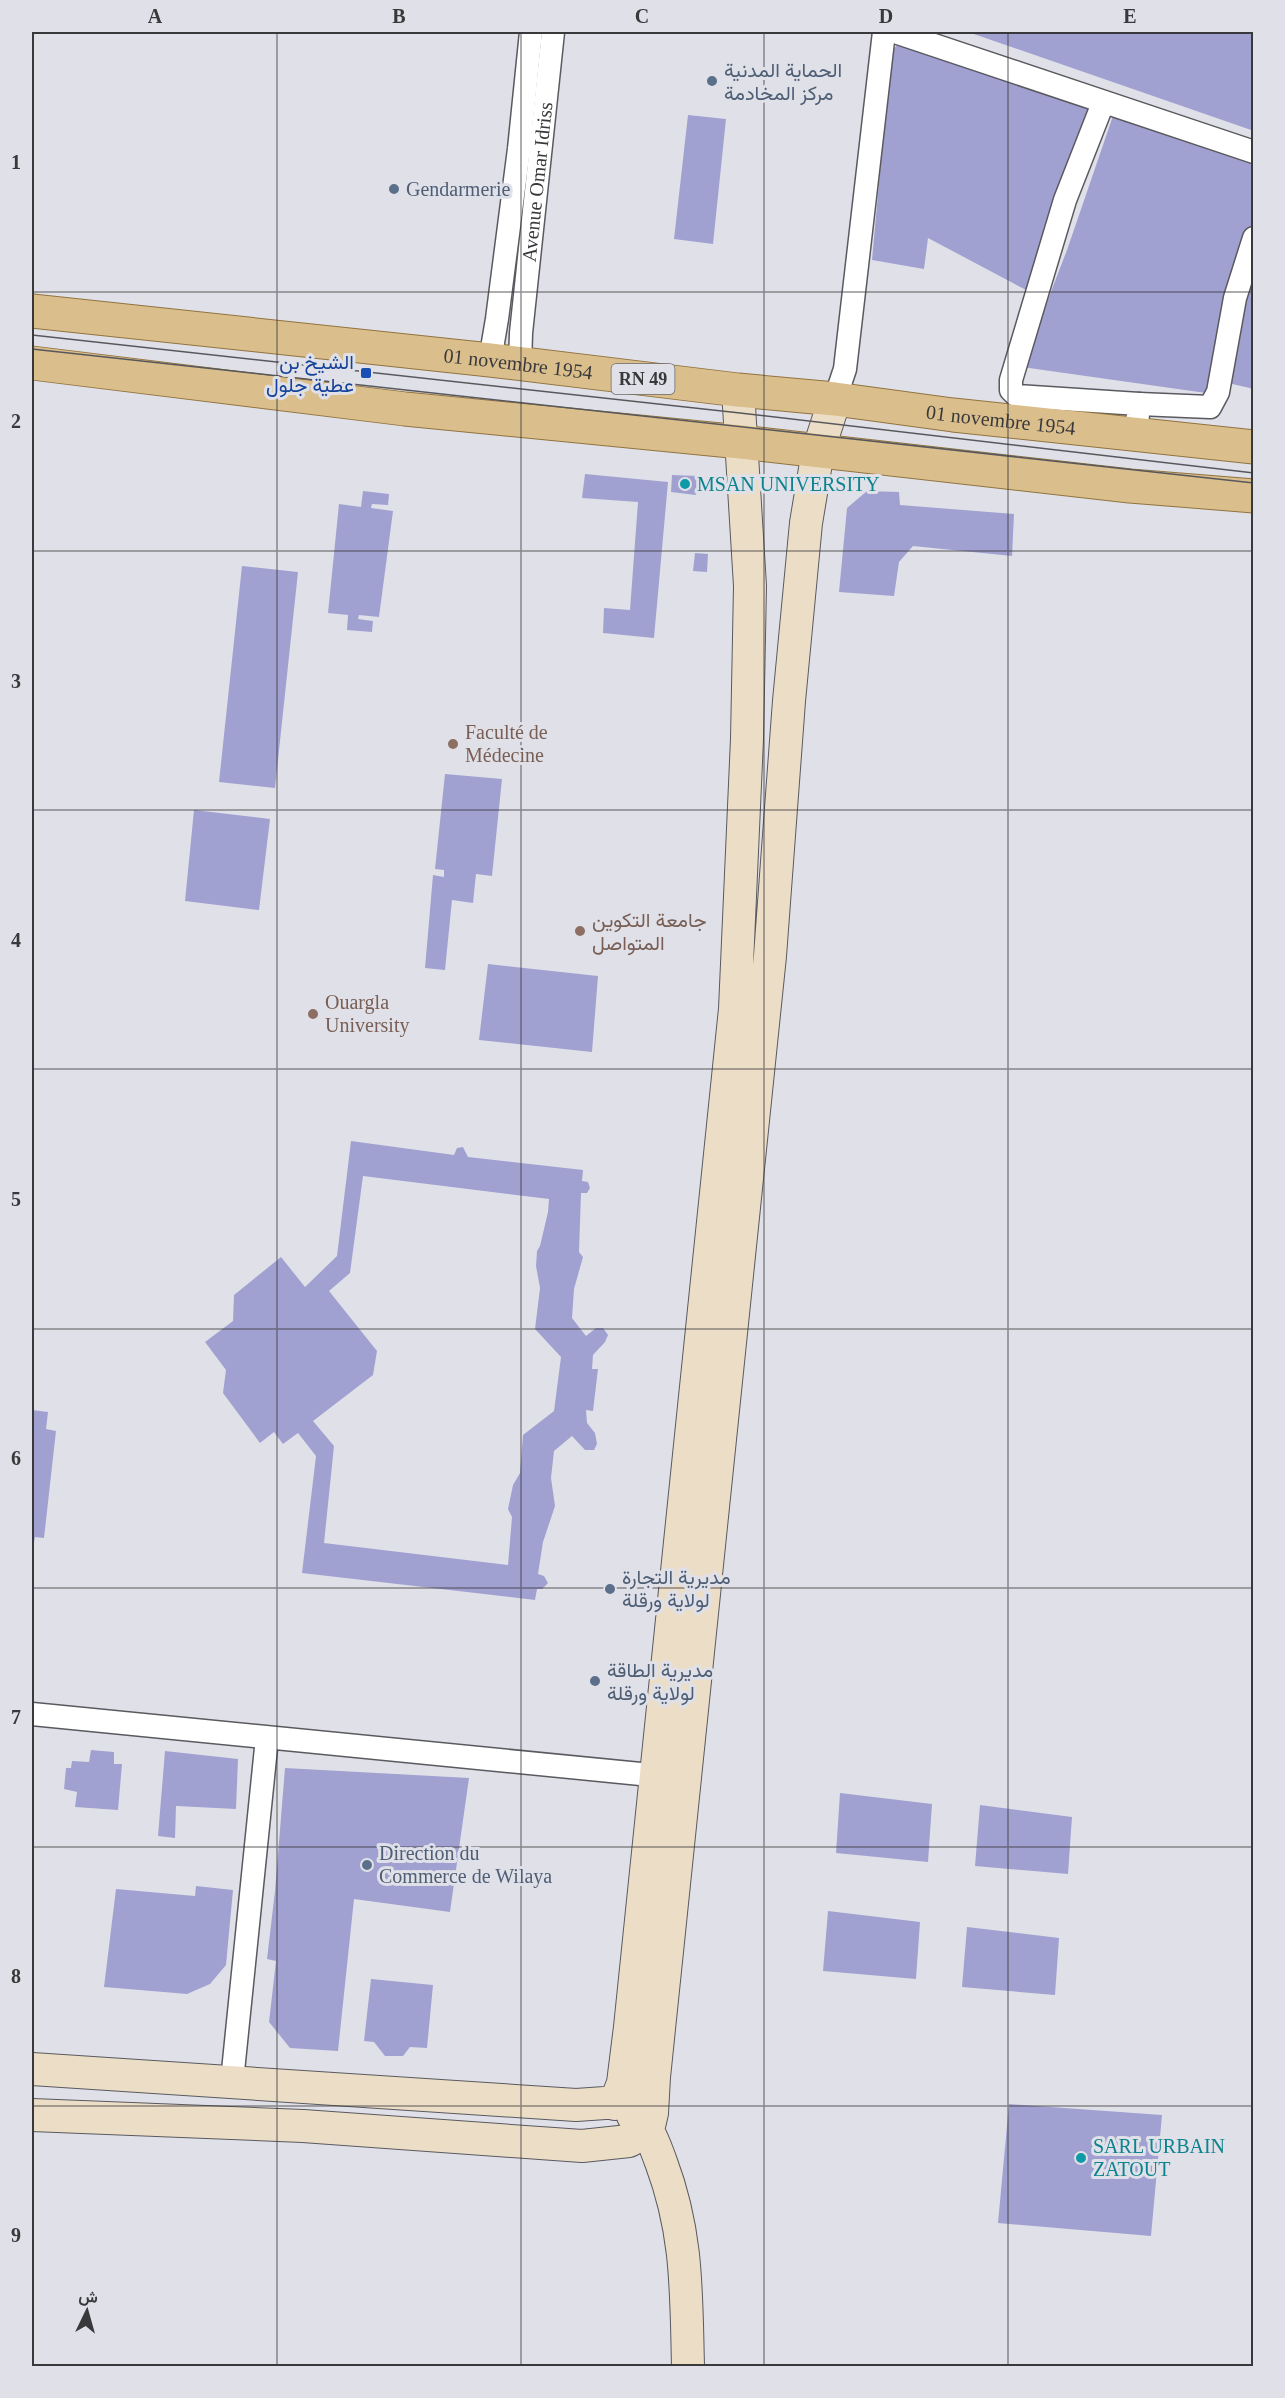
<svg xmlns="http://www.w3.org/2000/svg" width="1285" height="2398" viewBox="0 0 1285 2398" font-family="'Times New Roman',Vazirmatn,serif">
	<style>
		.building { fill: #a1a1d1; fill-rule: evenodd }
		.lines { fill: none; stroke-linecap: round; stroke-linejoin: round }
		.street-casing { stroke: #59595f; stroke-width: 25 }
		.secondary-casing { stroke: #59595f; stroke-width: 34 }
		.primary-casing { stroke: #91733f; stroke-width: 35 }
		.street { stroke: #fff; stroke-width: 22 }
		.secondary { stroke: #ecdec6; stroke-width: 32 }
		.primary { stroke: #dabe8c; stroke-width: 33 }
		.tram { stroke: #58585c; stroke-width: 1.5 }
		.grid { fill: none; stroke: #39393c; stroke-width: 1.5; stroke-opacity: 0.55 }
		.service-dot { fill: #5c6f8a; stroke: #e0e1e8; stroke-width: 2 }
		.transit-dot { fill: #1a4fb4; stroke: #e0e1e8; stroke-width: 2 }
		.culture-dot { fill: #0f9aa8; stroke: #e0e1e8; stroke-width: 2 }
		.education-dot { fill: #8d6e63; stroke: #e0e1e8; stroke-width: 2 }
		.labels { text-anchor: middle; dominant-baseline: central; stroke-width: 6; stroke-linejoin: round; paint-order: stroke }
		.shield { fill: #e0e1e8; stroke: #6b6b70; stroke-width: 1.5 }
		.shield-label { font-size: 18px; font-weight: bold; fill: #39393c }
		.service-label { font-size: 20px; fill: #4e5e75; stroke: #e0e1e8; text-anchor: start }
		.street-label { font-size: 20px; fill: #39393c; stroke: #e0e1e8 }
		.transit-label { font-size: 20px; fill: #164399; stroke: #e0e1e8; text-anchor: end }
		.culture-label { font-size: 20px; fill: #0d838f; stroke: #e0e1e8; text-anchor: start }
		.education-label { font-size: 20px; fill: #785e54; stroke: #e0e1e8; text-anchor: start }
		.neatline { fill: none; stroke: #39393c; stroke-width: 2 }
		.grid-label { font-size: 20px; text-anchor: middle; font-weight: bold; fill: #39393c }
	</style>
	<rect width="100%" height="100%" fill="#e0e1e8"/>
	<!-- building -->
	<path class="building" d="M968,32H1254V131Z
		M904,39L1085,103L1090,113L1026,290L928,238L924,269L872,260L891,51Z
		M1115,110L1254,156V219L1229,307L1213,394L1022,367L1067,250Z
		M688,115L726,119L713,244L674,239Z
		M1245,280L1254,281V389L1228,383Z
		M585,474L668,482L654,638L603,633L604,608L630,610L638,502L582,498Z
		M672,475L699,476L696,495L671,492Z
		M363,491L389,494L388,505L372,504L371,508L393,511L379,617L359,615L358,619L373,621L372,632L347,630L348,615L328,613L339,504L361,507Z
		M867,491L899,492L900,505L1014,514L1012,556L913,546L899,562L894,596L839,592L847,508Z
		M695,553L708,554L707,572L693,571Z
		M242,566L298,572L275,788L219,782Z
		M445,774L502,779L492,876L476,874L473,903L452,900L445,970L425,968L433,875L444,877V870L435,869Z
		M194,810L270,819L259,910L185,901Z
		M488,964L598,976L592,1052L479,1040Z
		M351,1141L454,1155L457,1148L463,1147L468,1157L583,1170L582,1181L588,1182L590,1188L587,1193H581L579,1252L583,1257L574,1289L572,1318L586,1336L596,1328H603L608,1335L605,1342L593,1355L592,1369H598L593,1411L586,1410L587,1423L595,1433L597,1444L594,1450H585L572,1436L554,1451L551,1478L555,1506L543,1542L538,1574L544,1576L548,1583L542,1589H537L535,1600L302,1573L316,1456L298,1433L283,1444L274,1432L260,1443L223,1393L226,1370L205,1342L233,1321L234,1295L281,1257L305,1287L337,1256ZM363,1176L549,1199L548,1212L540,1246L537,1251L536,1266L540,1288L535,1329L561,1357L554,1411L523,1435L520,1473L513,1485L508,1509L512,1517L508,1565L324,1543L334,1446L313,1421L373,1375L377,1351L329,1291L350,1273Z
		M32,1410L48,1412L46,1429L56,1431L44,1538L35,1537L33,1548Z
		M91,1750L114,1752V1764H122L118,1810L75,1807L77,1792L64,1789L66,1768H71L72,1761L89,1762Z
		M165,1751L238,1759L236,1809L176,1806L175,1838L158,1836Z
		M285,1768L469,1778L450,1912L354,1899L338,2051L290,2048L269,2022L276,1961L267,1959L275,1891Z
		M840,1793L932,1804L928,1862L836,1853Z
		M980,1805L1072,1817L1068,1874L975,1866Z
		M196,1886L233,1890L226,1965L210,1984L187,1994L104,1987L116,1889L195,1896Z
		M828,1911L920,1922L916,1979L823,1971Z
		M967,1927L1059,1938L1055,1995L962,1987Z
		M371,1979L433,1985L427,2048L410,2047L403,2056H385L374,2042L364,2041Z
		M1009,2104L1162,2115L1151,2236L998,2223Z"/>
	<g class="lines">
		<defs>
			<g id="street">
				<path d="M895,32L1254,152"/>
				<path d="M1103,103L1065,200L1011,380V390L1017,396L1139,404L1136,435"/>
				<path d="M490,360L497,319L519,149L531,32"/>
				<path id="s1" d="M520,364L521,333L553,32"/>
				<path d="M835,399L845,369L884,32"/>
				<path d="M1139,404L1210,407L1218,392L1235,298L1254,238"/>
				<path d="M32,1714L671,1777"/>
				<path d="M232,2081L267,1738"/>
			</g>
			<path id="secondary" d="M32,2069L576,2105L634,2101
				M615,2104L623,2083L630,2027L735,1009L747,739L750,586L738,390
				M32,2115L303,2126L582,2146L629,2141L648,2130L652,2113L654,2077L770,956L789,701L806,523L818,451L835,399
				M633,2116C650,2127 654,2144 661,2162C688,2234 686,2292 688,2366"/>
			<g id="primary">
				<path id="s2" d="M32,311L490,360L738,390L835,399L953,415L1254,447"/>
				<path d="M32,363L405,409L741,442L1130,486L1254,496"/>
			</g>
		</defs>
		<!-- street casing -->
		<use href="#street" class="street-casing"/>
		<!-- secondary casing -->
		<use href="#secondary" class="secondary-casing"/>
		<!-- primary casing -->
		<use href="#primary" class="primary-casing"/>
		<!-- street -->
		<use href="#street" class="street"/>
		<!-- secondary -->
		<use href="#secondary" class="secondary"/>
		<!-- primary -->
		<use href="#primary" class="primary"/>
		<!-- tram -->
		<path class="tram" d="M32,335L740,413L1254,473
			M32,349L1254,483"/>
	</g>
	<!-- grid -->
	<path class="grid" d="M277,32V2366M521,32V2366M764,32V2366M1008,32V2366M32,292H1254M32,551H1254M32,810H1254M32,1069H1254M32,1329H1254M32,1588H1254M32,1847H1254M32,2106H1254"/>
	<!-- markers -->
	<g class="service-dot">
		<circle cx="712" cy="81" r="6"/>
		<circle cx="394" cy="189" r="6"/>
		<circle cx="610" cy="1589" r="6"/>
		<circle cx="595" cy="1681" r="6"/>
		<circle cx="367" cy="1865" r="6"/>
	</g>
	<rect class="transit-dot" x="360" y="367" width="12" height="12" rx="3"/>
	<g class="culture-dot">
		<circle cx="685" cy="484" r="6"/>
		<circle cx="1081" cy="2158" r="6"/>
	</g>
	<g class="education-dot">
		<circle cx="453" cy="744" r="6"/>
		<circle cx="580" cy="931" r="6"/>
		<circle cx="313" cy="1014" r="6"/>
	</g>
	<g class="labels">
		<!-- shield labels -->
		<rect class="shield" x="611.5" y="364" width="63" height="30" rx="4.5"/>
		<g class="shield-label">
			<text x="643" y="379">RN 49</text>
		</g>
		<!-- service labels -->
		<g class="service-label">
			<text x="724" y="70">الحماية المدنية<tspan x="724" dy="23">مركز المخادمة</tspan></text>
			<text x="406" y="189">Gendarmerie</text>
			<text x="622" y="1577">مديرية التجارة<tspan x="622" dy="23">لولاية ورقلة</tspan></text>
			<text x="607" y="1670">مديرية الطاقة<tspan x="607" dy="23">لولاية ورقلة</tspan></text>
			<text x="379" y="1853">Direction du<tspan x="379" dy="23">Commerce de Wilaya</tspan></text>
		</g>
		<!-- street labels -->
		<g class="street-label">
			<text stroke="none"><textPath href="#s1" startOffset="183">Avenue Omar Idriss</textPath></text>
			<text stroke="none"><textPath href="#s2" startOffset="489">01 novembre 1954</textPath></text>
			<text stroke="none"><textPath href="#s2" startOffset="975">01 novembre 1954</textPath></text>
		</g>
		<!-- transit labels -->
		<g class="transit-label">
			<text x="354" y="362">الشيخ بن<tspan x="354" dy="23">عطية جلول</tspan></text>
		</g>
		<!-- culture labels -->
		<g class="culture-label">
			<text x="697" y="484">MSAN UNIVERSITY</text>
			<text x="1093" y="2146">SARL URBAIN<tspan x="1093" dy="23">ZATOUT</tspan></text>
		</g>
		<!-- education labels -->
		<g class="education-label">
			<text x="465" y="732">Faculté de<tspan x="465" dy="23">Médecine</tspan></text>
			<text x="592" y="920">جامعة التكوين<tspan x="592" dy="23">المتواصل</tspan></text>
			<text x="325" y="1002">Ouargla<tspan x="325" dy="23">University</tspan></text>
		</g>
	</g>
	<!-- border -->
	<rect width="1285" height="2398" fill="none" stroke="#e0e1e8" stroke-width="66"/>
	<!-- north arrow -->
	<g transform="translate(87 2311) rotate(5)" stroke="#e0e1e8" stroke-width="4.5" paint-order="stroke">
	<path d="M0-4.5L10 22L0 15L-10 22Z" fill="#39393c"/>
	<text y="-9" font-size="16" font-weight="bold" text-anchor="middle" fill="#39393c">ش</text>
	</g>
	<rect x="33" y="33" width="1219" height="2332" class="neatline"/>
	<g class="grid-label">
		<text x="155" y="23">A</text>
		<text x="399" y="23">B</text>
		<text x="642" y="23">C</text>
		<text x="886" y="23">D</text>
		<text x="1130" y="23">E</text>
		<text x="16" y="169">1</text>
		<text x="16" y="428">2</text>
		<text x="16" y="688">3</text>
		<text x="16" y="947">4</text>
		<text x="16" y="1206">5</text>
		<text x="16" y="1465">6</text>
		<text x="16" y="1724">7</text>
		<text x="16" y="1983">8</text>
		<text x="16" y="2242">9</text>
	</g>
</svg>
